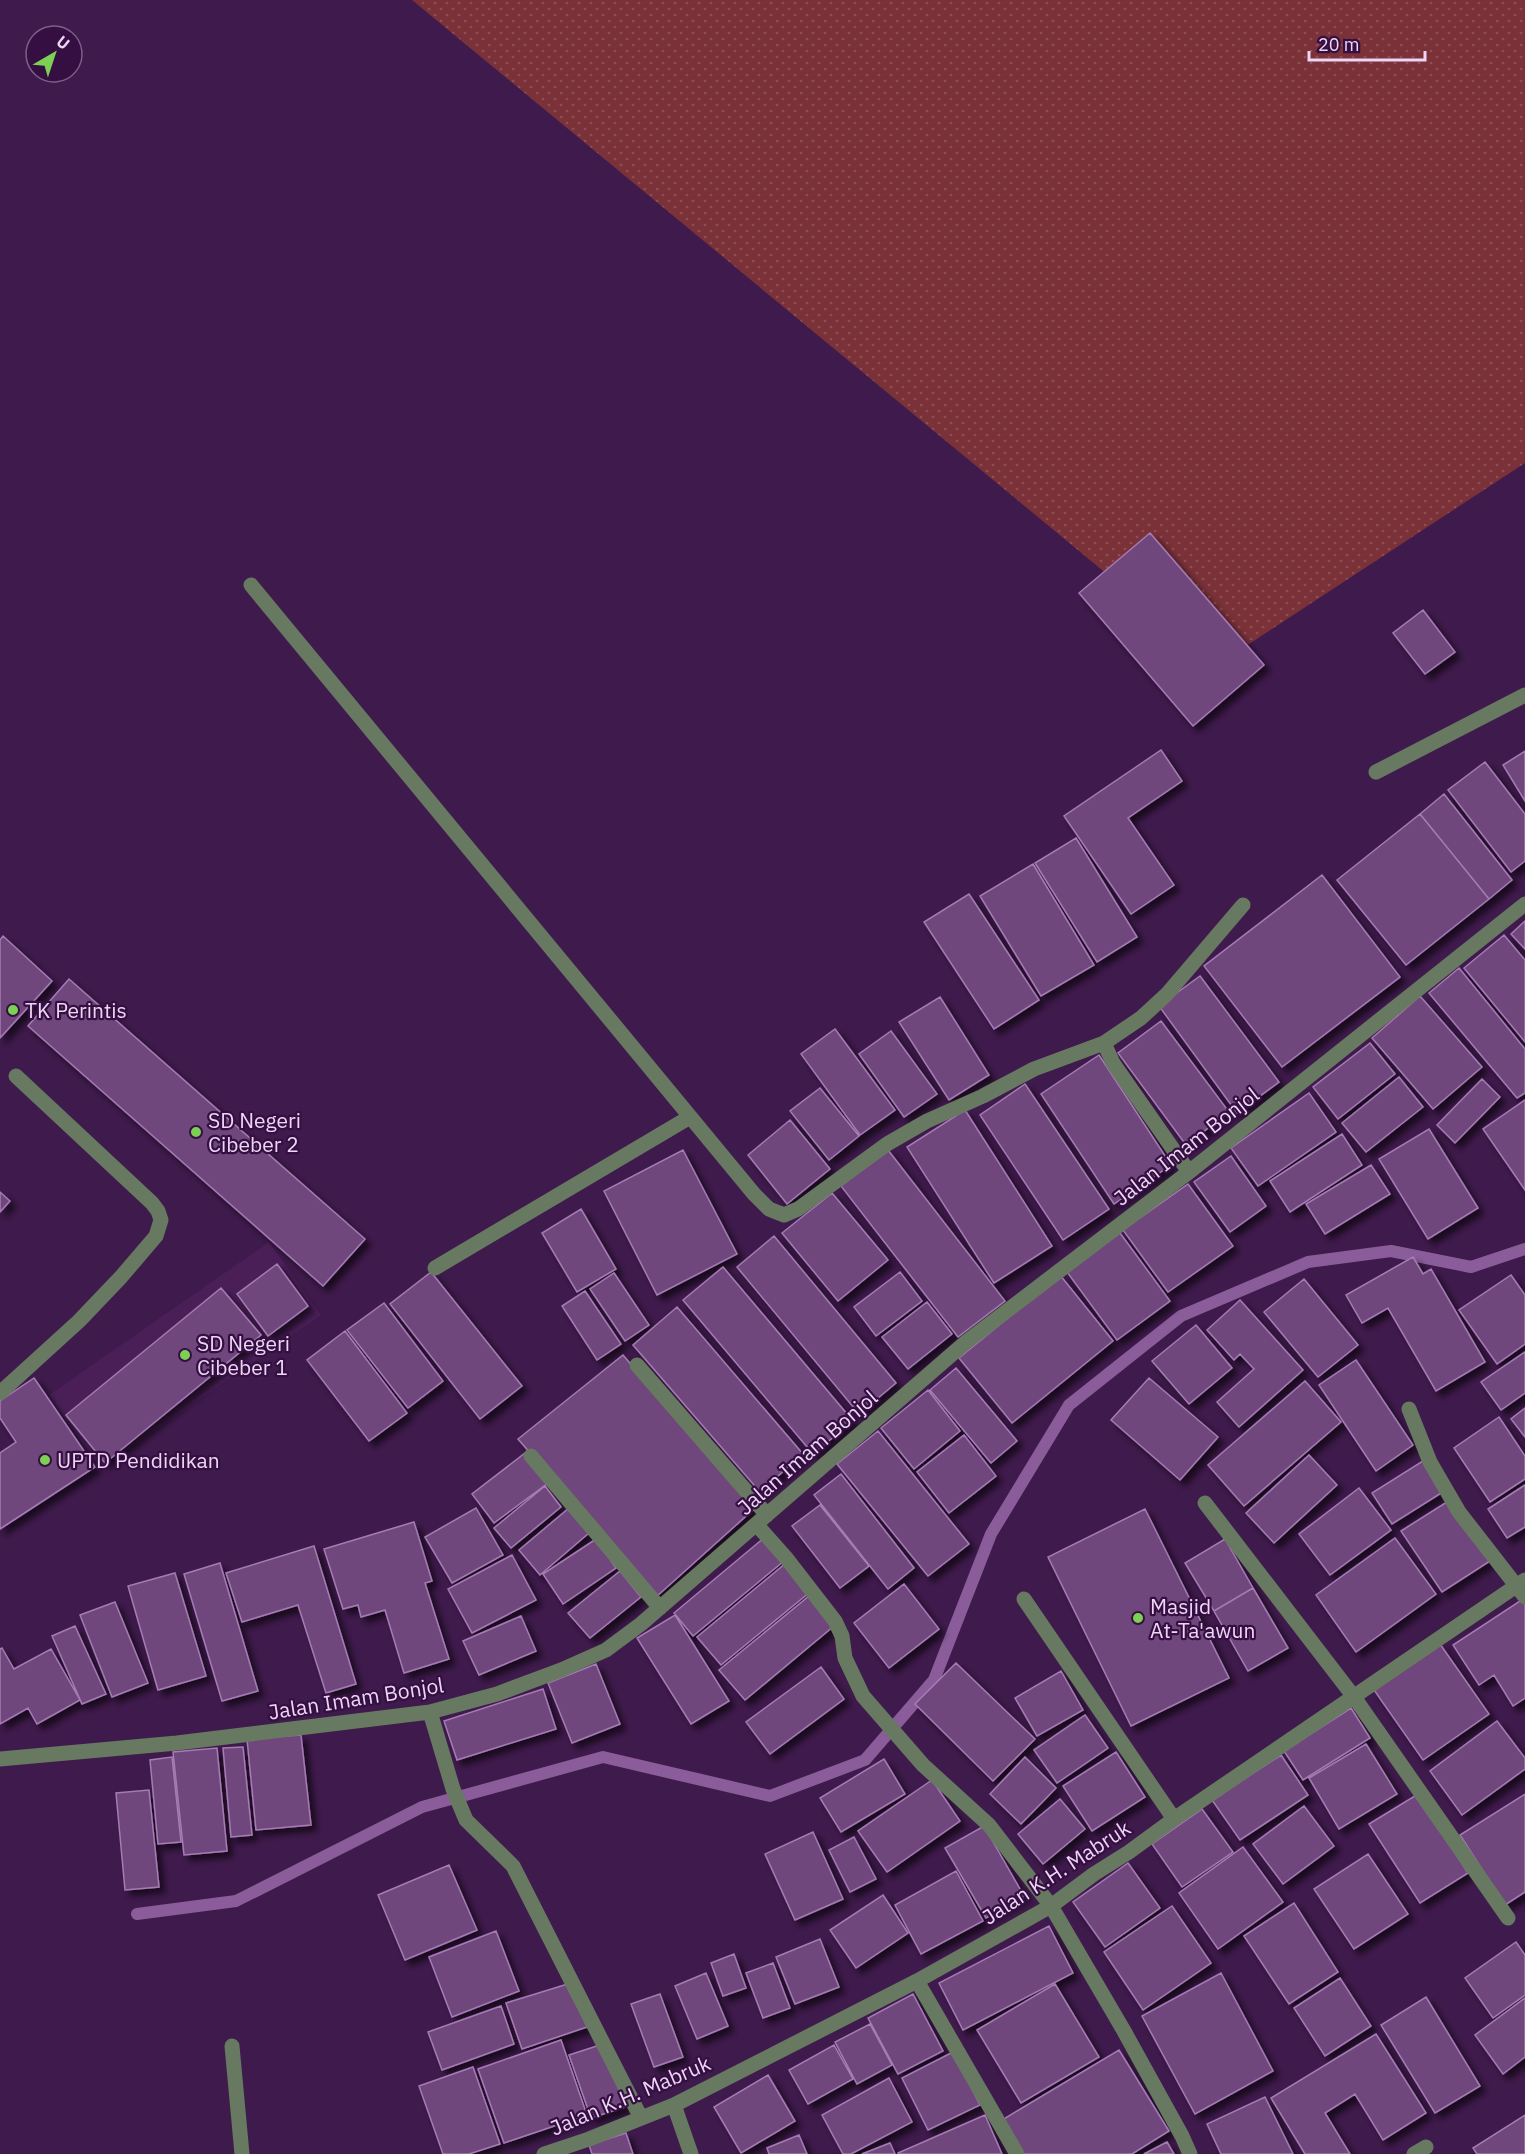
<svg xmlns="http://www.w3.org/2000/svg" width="1525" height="2154" viewBox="0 0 1525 2154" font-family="'IBM Plex Sans',sans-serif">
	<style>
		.built { fill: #4a1f58 }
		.grass { fill: url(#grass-dots) }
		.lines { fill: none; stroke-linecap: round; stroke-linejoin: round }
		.stream { stroke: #8a5d9a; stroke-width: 12 }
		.building { fill: #6f477c; stroke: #a57bb4; stroke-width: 1.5; filter: url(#shadow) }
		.minor { stroke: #677960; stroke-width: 15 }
		.poi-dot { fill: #7cd155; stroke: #350f41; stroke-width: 2 }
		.labels { text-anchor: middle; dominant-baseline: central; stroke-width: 4.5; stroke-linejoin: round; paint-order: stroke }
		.poi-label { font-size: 21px; fill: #edd6f5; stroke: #350f41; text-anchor: start }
		.street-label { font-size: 21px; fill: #edd6f5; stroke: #350f41 }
	</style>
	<defs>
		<pattern id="grass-dots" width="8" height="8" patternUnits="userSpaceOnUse" patternTransform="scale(1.5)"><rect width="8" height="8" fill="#7a3138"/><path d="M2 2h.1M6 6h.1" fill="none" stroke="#8d4e55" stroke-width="1.8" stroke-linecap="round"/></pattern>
		<filter id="shadow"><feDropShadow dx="5.5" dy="5.5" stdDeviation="3" flood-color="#0009"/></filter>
	</defs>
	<rect width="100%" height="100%" fill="#3f1a4c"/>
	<!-- built -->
	<path class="built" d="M269,1242L321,1315L101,1468L49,1395Z"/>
	<!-- grass -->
	<path class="grass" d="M412,0H1525V463L1217,665Z"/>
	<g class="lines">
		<!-- stream -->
		<path class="stream" d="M137,1914L236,1901L422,1807L603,1757L770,1796L865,1760L934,1680L991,1534L1069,1405L1181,1316L1308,1262L1391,1251L1471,1267L1525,1249"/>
	</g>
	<!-- building -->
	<path class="building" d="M1150,533L1264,665L1193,726L1079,593Z
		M1423,610L1455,652L1425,674L1393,633Z
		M1161,750L1182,781L1128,818L1174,885L1131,914L1064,816Z
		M1525,751V801L1503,765Z
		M1485,762L1525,814V861L1511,872L1448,790Z
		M1444,794L1512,880L1489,899L1420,814Z
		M1420,814L1489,899L1406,965L1337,880Z
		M1076,838L1137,937L1097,962L1035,863Z
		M1033,864L1094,965L1041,996L980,896Z
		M1322,875L1400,977L1282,1067L1204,966Z
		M969,894L1039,1000L994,1029L924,922Z
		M1525,921V949L1511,934Z
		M1504,935L1525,960V1042L1464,968Z
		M3,936L52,981L0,1038V940Z
		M1459,968L1525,1049V1093L1517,1098L1429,993Z
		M1200,976L1279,1082L1237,1113L1159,1006Z
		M69,979L365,1239L323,1286L28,1026Z
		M1420,996L1482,1067L1433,1109L1372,1038Z
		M940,997L989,1075L949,1100L899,1022Z
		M1161,1021L1229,1112L1186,1145L1118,1053Z
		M835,1029L895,1110L860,1135L801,1054Z
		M891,1031L937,1094L904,1117L859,1054Z
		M1370,1043L1395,1074L1338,1119L1313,1087Z
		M1099,1055L1171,1165L1114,1204L1041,1094Z
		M1399,1077L1423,1107L1366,1152L1342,1123Z
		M1482,1079L1500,1097L1455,1143L1437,1125Z
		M1025,1084L1109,1209L1063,1240L980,1115Z
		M820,1088L859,1136L829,1160L790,1111Z
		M1309,1093L1336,1132L1258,1186L1231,1148Z
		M1525,1100V1190L1483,1129Z
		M965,1110L1052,1246L994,1283L907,1147Z
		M790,1120L830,1169L787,1204L748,1155Z
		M1429,1129L1478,1208L1428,1239L1379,1159Z
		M1342,1134L1362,1165L1290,1212L1270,1181Z
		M683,1150L737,1254L657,1295L604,1191Z
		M888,1150L1005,1301L958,1337L841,1186Z
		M1231,1156L1266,1206L1230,1232L1194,1182Z
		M1371,1165L1390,1194L1325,1234L1306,1204Z
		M1188,1184L1233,1246L1168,1292L1123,1230Z
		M0,1192L10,1201L0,1212Z
		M832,1193L888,1260L838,1301L782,1233Z
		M581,1209L616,1269L577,1292L542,1233Z
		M1120,1233L1170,1301L1117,1340L1067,1272Z
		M774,1236L896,1383L859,1414L737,1267Z
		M1413,1257L1423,1274L1431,1269L1485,1362L1436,1391L1388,1308L1362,1323L1346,1295Z
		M277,1264L308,1306L268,1336L237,1294Z
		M723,1267L853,1421L813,1454L683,1300Z
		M431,1272L522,1386L480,1419L390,1304Z
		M900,1272L922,1301L876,1336L854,1307Z
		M614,1273L649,1325L625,1341L590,1289Z
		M1060,1275L1113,1341L1012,1423L959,1358Z
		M1511,1275L1525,1295V1344L1497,1364L1459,1310Z
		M1304,1279L1358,1345L1318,1377L1264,1312Z
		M221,1288L261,1335L105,1463L66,1415Z
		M585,1291L621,1344L597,1360L562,1306Z
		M1240,1300L1303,1370L1239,1427L1217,1402L1254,1369L1240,1354L1234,1360L1207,1330Z
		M927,1302L952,1334L908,1369L882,1337Z
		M384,1303L443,1381L408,1408L347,1330Z
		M677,1307L803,1454L760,1492L633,1345Z
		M1196,1325L1232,1368L1189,1404L1152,1361Z
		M345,1331L407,1413L369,1441L307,1360Z
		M1525,1352V1393L1501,1410L1481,1382Z
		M623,1355L754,1509L656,1597L518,1439Z
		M1356,1360L1413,1445L1376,1471L1319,1385Z
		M956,1368L1017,1441L991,1463L930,1390Z
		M34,1378L95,1467L0,1529V1453L16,1442L0,1418V1401Z
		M1149,1378L1218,1437L1180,1480L1111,1420Z
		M1305,1381L1341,1422L1244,1506L1208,1465Z
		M928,1390L960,1431L914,1469L881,1428Z
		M1525,1408V1437L1511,1419Z
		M1499,1417L1525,1456V1479L1490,1502L1454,1448Z
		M878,1431L969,1544L928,1576L837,1464Z
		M964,1435L996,1476L949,1513L917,1472Z
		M525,1453L548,1483L494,1523L472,1494Z
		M1309,1455L1337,1485L1274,1543L1246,1513Z
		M1426,1459L1446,1490L1392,1524L1372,1493Z
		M841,1474L914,1568L888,1589L814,1495Z
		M1525,1485V1527L1507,1538L1488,1509Z
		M545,1486L561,1507L511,1548L494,1528Z
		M1359,1488L1391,1530L1330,1575L1299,1534Z
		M1450,1500L1490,1561L1442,1592L1401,1531Z
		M820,1505L869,1566L840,1588L792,1526Z
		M476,1508L503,1555L452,1583L425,1537Z
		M569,1508L589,1533L540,1575L519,1550Z
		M1145,1509L1229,1678L1131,1726L1048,1557Z
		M414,1522L432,1581L425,1583L449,1659L404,1673L385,1610L361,1617L358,1605L343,1609L324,1549Z
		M765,1537L784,1561L693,1636L674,1613Z
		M1395,1538L1436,1594L1356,1652L1316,1595Z
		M596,1539L616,1568L563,1604L543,1574Z
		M1225,1539L1253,1588L1214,1611L1185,1563Z
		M314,1546L356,1684L326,1693L298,1605L242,1622L226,1573Z
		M512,1555L536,1600L472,1633L448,1589Z
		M220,1563L258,1691L222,1701L184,1574Z
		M786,1563L810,1592L721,1665L697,1637Z
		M620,1571L641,1597L590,1638L568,1613Z
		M175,1573L206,1676L158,1690L128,1586Z
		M904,1584L939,1629L889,1668L854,1623Z
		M1253,1588L1288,1648L1248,1671L1214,1611Z
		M809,1596L834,1626L745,1700L719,1670Z
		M1523,1599L1525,1602V1698L1513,1706L1494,1675L1479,1685L1453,1645Z
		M115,1602L148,1683L112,1697L80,1615Z
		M675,1615L729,1701L691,1724L637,1638Z
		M521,1616L536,1651L479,1675L463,1641Z
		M75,1626L106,1694L82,1704L52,1636Z
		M1440,1644L1489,1714L1423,1760L1374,1690Z
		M2,1648L14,1669L51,1649L80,1700L37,1724L28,1708L0,1724V1649Z
		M956,1663L1035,1739L993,1781L915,1704Z
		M596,1664L620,1724L572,1743L548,1683Z
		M821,1667L844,1699L770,1754L746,1722Z
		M1061,1671L1083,1710L1037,1736L1015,1698Z
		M543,1689L556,1729L457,1760L444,1721Z
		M1351,1708L1370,1738L1303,1780L1284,1751Z
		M1085,1715L1108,1748L1057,1783L1034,1750Z
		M1497,1721L1525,1758V1769L1462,1815L1430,1771Z
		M301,1735L311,1825L256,1830L247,1739Z
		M1366,1744L1397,1794L1339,1829L1309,1778Z
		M243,1747L252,1835L231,1837L223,1748Z
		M217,1748L227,1851L184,1855L173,1752Z
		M1116,1752L1145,1797L1092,1831L1063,1786Z
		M1281,1755L1308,1795L1240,1840L1212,1800Z
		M172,1757L181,1842L158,1844L150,1760Z
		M1025,1757L1056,1788L1021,1824L990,1794Z
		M884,1759L905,1794L841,1832L820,1798Z
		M932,1780L960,1821L887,1872L858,1831Z
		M149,1790L159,1887L125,1890L116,1793Z
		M1418,1794L1468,1873L1420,1903L1369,1824Z
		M1525,1794V1892L1505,1905L1460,1835Z
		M1060,1799L1085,1829L1043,1864L1018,1834Z
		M1304,1806L1334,1846L1283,1884L1253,1844Z
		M1202,1809L1233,1852L1182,1887L1152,1844Z
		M984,1826L1024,1896L986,1918L945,1848Z
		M813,1832L843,1899L795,1920L765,1854Z
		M854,1837L876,1879L850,1892L829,1850Z
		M1243,1847L1283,1902L1218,1949L1179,1893Z
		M1368,1854L1408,1914L1354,1949L1314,1889Z
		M1128,1863L1160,1908L1105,1947L1073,1902Z
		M449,1865L477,1930L405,1960L378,1895Z
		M956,1871L983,1921L921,1954L895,1905Z
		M883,1895L908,1933L856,1968L830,1930Z
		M1294,1903L1338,1972L1289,2004L1244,1936Z
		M1172,1906L1211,1963L1143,2010L1104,1952Z
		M1049,1926L1073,1973L963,2030L939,1983Z
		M496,1931L519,1991L452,2017L429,1957Z
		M820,1939L839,1987L795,2004L776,1957Z
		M1516,1942L1525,1955V1995L1493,2018L1465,1978Z
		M734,1954L746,1988L723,1996L711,1963Z
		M773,1963L790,2008L763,2018L746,1973Z
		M706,1973L728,2026L697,2039L675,1986Z
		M1221,1973L1273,2071L1195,2114L1142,2016Z
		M1340,1978L1371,2026L1325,2056L1294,2008Z
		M571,1983L587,2027L522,2049L506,2003Z
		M1055,1984L1099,2057L1021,2103L977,2030Z
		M660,1994L683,2057L654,2067L631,2004Z
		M913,1994L943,2051L898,2074L868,2018Z
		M1426,1997L1480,2086L1435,2113L1381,2025Z
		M1525,1998V2057L1503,2074L1475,2035Z
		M501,2006L514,2044L442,2070L428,2032Z
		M870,2024L892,2065L857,2084L835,2042Z
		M1376,2034L1426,2113L1383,2140L1355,2094L1325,2113L1350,2154H1305L1271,2098Z
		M561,2040L587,2115L504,2143L478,2069Z
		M603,2044L625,2107L591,2118L569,2055Z
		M834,2045L853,2079L808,2104L789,2070Z
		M1119,2050L1169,2131L1132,2154H1023L1002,2120Z
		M953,2052L980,2105L928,2130L902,2078Z
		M473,2067L500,2144L469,2154H443L419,2086Z
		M768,2075L795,2121L741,2153L714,2107Z
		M889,2078L912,2122L851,2154H843L822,2115Z
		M1265,2097L1293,2154H1221L1207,2124Z
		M985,2115L1002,2154H898V2153Z
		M1525,2115V2154H1477L1473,2148Z
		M626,2133L633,2154H592L589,2145Z
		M799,2135L807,2154H769L767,2148Z
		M1167,2142L1174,2154H1144Z
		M890,2143L895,2154H862Z"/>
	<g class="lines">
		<!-- minor -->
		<path class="minor" d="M251,585L754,1194L769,1209L784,1215L798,1209L887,1144L927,1121L983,1096L1034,1069L1104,1043L1141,1018L1167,994L1243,905
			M1376,772L1525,695
			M1104,1043L1113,1063L1189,1172
			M435,1268L690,1117
			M637,1365L767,1515
			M0,1393L79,1321L121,1277L156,1236L161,1220L158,1211L152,1203L16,1076
			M1409,1409L1430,1462L1459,1512L1525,1597
			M531,1456L660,1608
			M1205,1503L1354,1697L1508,1918
			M756,1524L787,1559L835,1621L842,1636L845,1658L863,1696L923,1765L989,1825L1051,1906L1124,2031L1182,2136L1190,2154
			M1024,1599L1174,1819
			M430,1712L453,1789L466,1820L513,1866L641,2118
			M0,1759L177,1743L430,1712L497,1694L561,1670L606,1650L641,1624L966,1342L1189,1172L1525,904
			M917,1981L1017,2154
			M232,2046L242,2154
			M674,2105L691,2154
			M544,2154L589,2139L674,2105L917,1981L1051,1906L1094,1874L1129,1852L1174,1819L1525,1580
			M1414,2154L1426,2147"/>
	</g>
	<!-- markers -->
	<g class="poi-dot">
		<circle cx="13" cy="1010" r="6"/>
		<circle cx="196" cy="1132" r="6"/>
		<circle cx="185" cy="1355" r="6"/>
		<circle cx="45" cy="1460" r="6"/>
		<circle cx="1138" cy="1618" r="6"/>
	</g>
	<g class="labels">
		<!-- poi labels -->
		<g class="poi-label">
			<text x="25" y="1010">TK Perintis</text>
			<text x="208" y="1120">SD Negeri<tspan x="208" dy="24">Cibeber 2</tspan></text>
			<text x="197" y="1343">SD Negeri<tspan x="197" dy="24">Cibeber 1</tspan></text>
			<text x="57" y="1460">UPTD Pendidikan</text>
			<text x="1150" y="1606">Masjid<tspan x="1150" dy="24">At-Ta'awun</tspan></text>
		</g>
		<!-- street labels -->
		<g class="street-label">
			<text transform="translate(1186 1146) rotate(-38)">Jalan Imam Bonjol</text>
			<text transform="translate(807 1452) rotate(-41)">Jalan Imam Bonjol</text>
			<text transform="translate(356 1698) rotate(-9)">Jalan Imam Bonjol</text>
			<text transform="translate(1056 1872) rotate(-33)">Jalan K.H. Mabruk</text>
			<text transform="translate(630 2095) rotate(-23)">Jalan K.H. Mabruk</text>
		</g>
	</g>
	<!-- north arrow -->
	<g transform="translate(54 54) rotate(39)"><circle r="28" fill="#350f41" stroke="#7f5f89" stroke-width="1.5"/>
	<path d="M0-4.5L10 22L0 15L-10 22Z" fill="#7cd155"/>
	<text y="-9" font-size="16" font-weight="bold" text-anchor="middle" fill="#edd6f5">U</text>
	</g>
	<!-- scale -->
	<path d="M1309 51v9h116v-9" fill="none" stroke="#edd6f5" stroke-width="3"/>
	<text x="1318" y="51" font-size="18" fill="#edd6f5" stroke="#350f41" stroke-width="4.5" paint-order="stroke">20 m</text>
</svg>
